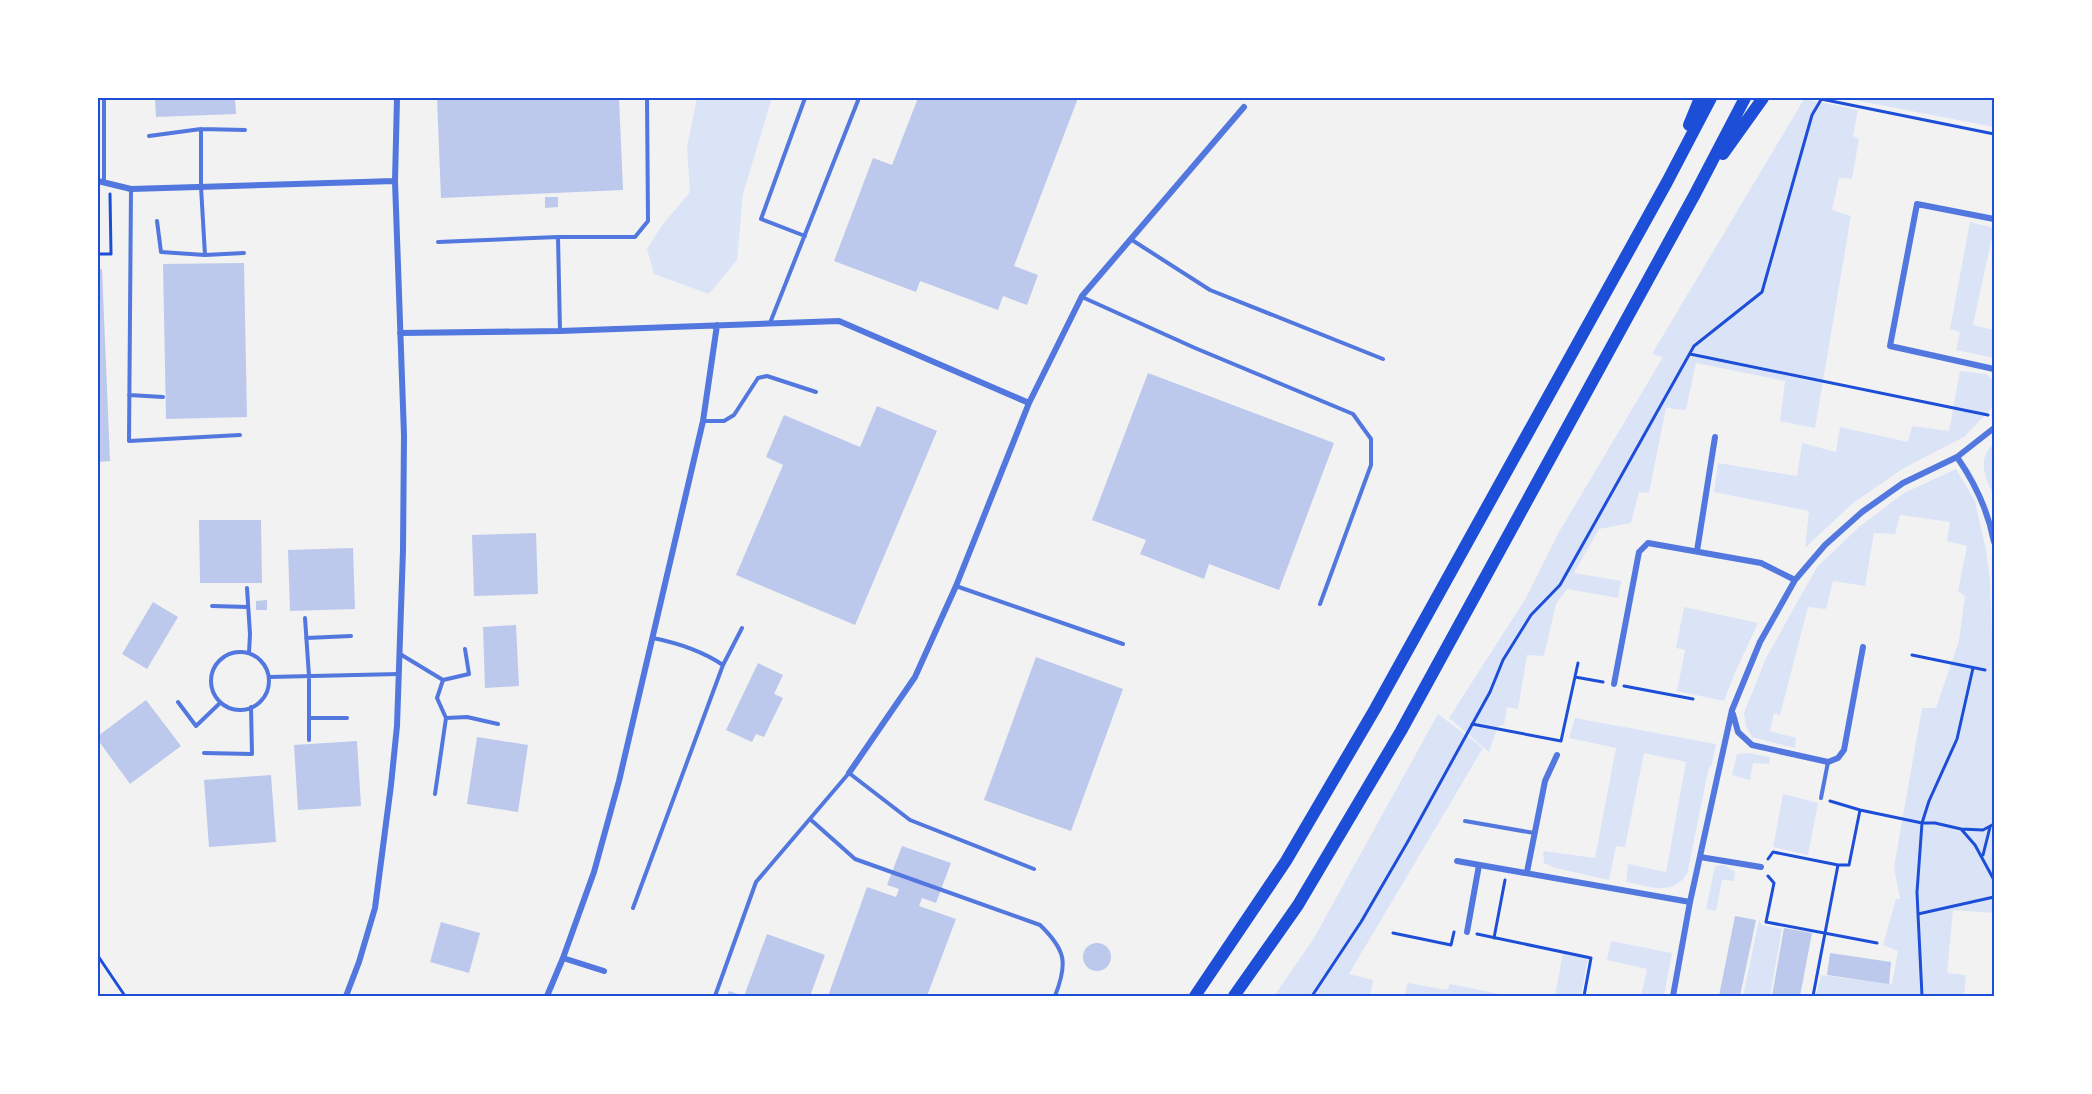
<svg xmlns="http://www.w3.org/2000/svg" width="2092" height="1094" viewBox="0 0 2092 1094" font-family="Literata,serif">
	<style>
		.green { fill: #dbe4f7 }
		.building { fill: #bdc9ec }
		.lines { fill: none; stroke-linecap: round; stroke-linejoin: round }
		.path { stroke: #1d4ed8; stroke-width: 3 }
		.service { stroke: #5277de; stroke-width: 4 }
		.minor { stroke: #5277de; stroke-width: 6 }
		.trunk { stroke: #1d4ed8; stroke-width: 12 }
		.neatline { fill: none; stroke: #1d4ed8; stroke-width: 2 }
	</style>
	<rect width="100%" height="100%" fill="#f2f2f2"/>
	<!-- green -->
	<path class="green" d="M697,98H772L743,194L737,260L709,294L654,274L647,249L663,224L690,192L687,147Z
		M1844,98H1994V127Z
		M1804,99L1858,110L1853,136L1859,139L1852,179L1839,178L1832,210L1851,216L1815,428L1780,421L1785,381L1696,363L1686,410L1666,408L1649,493L1639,492L1631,523L1599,529L1574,573L1621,581L1618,598L1567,589L1556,604L1544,656L1527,655L1518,709L1507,707L1504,725L1498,726L1489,752L1449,718L1526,598L1559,532L1663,357L1652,354Z
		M1970,222L1994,228L1973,325L1994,330V358L1956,350L1960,332L1950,329Z
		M1960,371L1986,374L1994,381V406L1964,437L1904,468L1853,503L1805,548L1809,511L1714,492L1718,463L1797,476L1802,443L1836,452L1840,427L1908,442L1912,426L1949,431Z
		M1994,443V497C1985,476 1976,461 1994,443Z
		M1956,469L1975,501L1986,550L1990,580L1994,695V913L1953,910L1947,973L1966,975L1964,996H1829L1816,994L1821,975L1892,984L1898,951L1883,945L1896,899H1900L1894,867L1922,708H1936L1959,641L1965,596L1958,591L1967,546L1947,541L1950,522L1900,515L1895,534L1874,533L1865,586L1833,581L1826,609L1808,607L1780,715L1774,713L1770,731L1796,738L1795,748L1752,737L1746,726L1744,713L1766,658L1817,567L1859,527L1904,493Z
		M1684,607L1758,623L1734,675L1724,701L1677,691L1685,650L1676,648Z
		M1438,714L1483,748L1349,974L1373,980L1370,996H1274L1314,938Z
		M1575,718L1716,744L1711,767H1709L1687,874C1671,897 1650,886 1626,882L1628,864L1666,872L1686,762L1644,753L1625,847L1616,846L1609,880L1555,868L1544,863L1543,851L1595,858L1616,748L1569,738Z
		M1748,753L1770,757L1769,764L1753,763L1750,780L1732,775L1737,754Z
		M1783,794L1818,803L1808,855L1773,847Z
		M1724,865L1735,872L1734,881L1722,880L1716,911L1706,909L1715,866Z
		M1759,920L1762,925L1782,929L1770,996H1743Z
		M1611,941L1672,953L1664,996H1641L1647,969L1607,960Z
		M1563,953L1588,958L1581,996H1555Z
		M1408,983L1447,990L1450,984L1510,996H1404Z"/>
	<!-- building -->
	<path class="building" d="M155,98H235L236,114L156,117Z
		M437,98H619L623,190L441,198Z
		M918,98H1078L1014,266L1038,275L1027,305L1003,296L998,310L920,281L916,292L834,261L873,158L892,165Z
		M545,197H558V207L545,208Z
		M244,263L247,417L166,419L163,264Z
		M98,269H102L110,461L98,462Z
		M1148,373L1334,443L1279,590L1209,564L1204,579L1140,554L1146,540L1092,520Z
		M877,406L937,431L855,625L736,575L783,465L766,457L784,415L860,447Z
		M199,520H261L262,583H200Z
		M536,533L538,594L474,596L472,535Z
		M353,548L355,609L290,611L288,550Z
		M267,600V610H256V601Z
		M153,602L178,617L147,669L122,654Z
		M516,625L519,686L485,688L483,627Z
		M1036,657L1123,689L1071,831L984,800Z
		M758,663L783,675L774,694L783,698L764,737L756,734L752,742L726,730Z
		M146,700L181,746L130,784L98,740V736Z
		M477,737L528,745L518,812L467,804Z
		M357,741L361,806L298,810L294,745Z
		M271,775L276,842L209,847L204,780Z
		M902,846L951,863L936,903L922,898L919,906L956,919L927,996H828L867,887L896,897L899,889L887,885Z
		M1735,916L1756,920L1740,996H1719Z
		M441,922L480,933L469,973L430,962Z
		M1784,928L1812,933L1800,996H1772Z
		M767,934L825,955L810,996H727L729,991L744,996Z
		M1083 957a14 14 0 1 1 28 0a14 14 0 1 1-28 0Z
		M1830,953L1891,962L1889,984L1827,975Z"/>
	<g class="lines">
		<!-- path -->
		<path class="path" d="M1821,99L1994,134
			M98,254H111L110,194
			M1690,354L1988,415
			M1912,655L1985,670
			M1575,677L1603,682
			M1624,686L1693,699
			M1472,724L1561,741L1578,663
			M1830,801L1860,810
			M1961,829L1983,830L1994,824
			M1983,855L1990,827
			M1768,859L1773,852L1838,865
			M1768,876L1774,883L1766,922L1877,943
			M1918,914L1917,892L1922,823L1929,801L1957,739L1973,668
			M1393,933L1451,945L1454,932
			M1477,934L1591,958L1584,996
			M1494,938L1505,880
			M98,956L125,996
			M1312,996L1361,922L1407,843L1490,692L1503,660L1531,615L1560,585L1694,346L1762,292L1812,115L1822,98
			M1813,996L1838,865H1849L1860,810L1922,823H1935L1961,829L1975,845L1994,880
			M1922,996L1918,914L1994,897"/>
		<!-- service -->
		<path class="service" d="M149,136L201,129
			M104,182V98
			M131,189L129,441L240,435
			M157,221L161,252L205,255L201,187V129L245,130
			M805,236L761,219L805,98
			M1132,240L1210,290L1383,359
			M438,242L558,237
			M205,255L244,253
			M1082,297L1195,348L1353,414L1371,439V465L1320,604
			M770,323L859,98
			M560,331L558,237H635L648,221L647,98
			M129,395L163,397
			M703,421H724L734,415L758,378L767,376L816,392
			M956,586L1123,644
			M247,588L250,634L249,653
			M212,606L248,607
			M305,618L309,676V740
			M306,638L351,636
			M465,649L469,674L443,680L437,698L446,718L467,717L498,724
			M211 681a29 29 0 1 1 58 0a29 29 0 1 1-58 0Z
			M400,654L443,680
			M723,665L742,628
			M269,677L399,674
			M178,702L196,726L220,703
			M309,718H347
			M204,753L252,754L251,707
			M435,794L446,718
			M1821,798L1828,762
			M810,819L855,859L1040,925C1066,950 1068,963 1055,996
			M1465,821L1534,833
			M633,908L723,665C702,651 678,643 653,638
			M715,996L756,882L849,773L910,820L1034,869"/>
		<!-- minor -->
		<path class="minor" d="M98,181L131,189L395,181
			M1994,219L1917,204L1890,346L1994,369
			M400,333L560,331L839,321L1029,403
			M1957,457C1975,483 1988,510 1994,542
			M1697,551L1715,437
			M1614,684L1639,552L1648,543L1761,563L1795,580
			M1733,714L1738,732L1752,745L1828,762L1838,758L1844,750L1863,647
			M849,773L915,677L956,586L1029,403L1082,296L1244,107
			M1700,857L1761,867
			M1457,861L1690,902
			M1527,872L1545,781L1557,755
			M1467,932L1479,865
			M563,958L604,971
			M346,996L359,962L375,908L391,785L397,726L403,550L404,435L395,181L397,98
			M547,996L563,958L594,872L619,781L703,421L717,325
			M1673,996L1690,902L1732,710L1760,642L1795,580L1825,545L1862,512L1903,483L1957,457L1994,428"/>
		<!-- trunk -->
		<path class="trunk" d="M1689,125L1700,98
			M1723,154L1763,98
			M1195,996L1286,861L1375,709L1667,182L1711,98
			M1234,996L1298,905L1401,731L1695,194L1745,98"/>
	</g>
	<!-- border -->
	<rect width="2092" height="1094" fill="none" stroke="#ffffff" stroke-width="198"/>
	<rect x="99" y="99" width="1894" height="896" class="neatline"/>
</svg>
